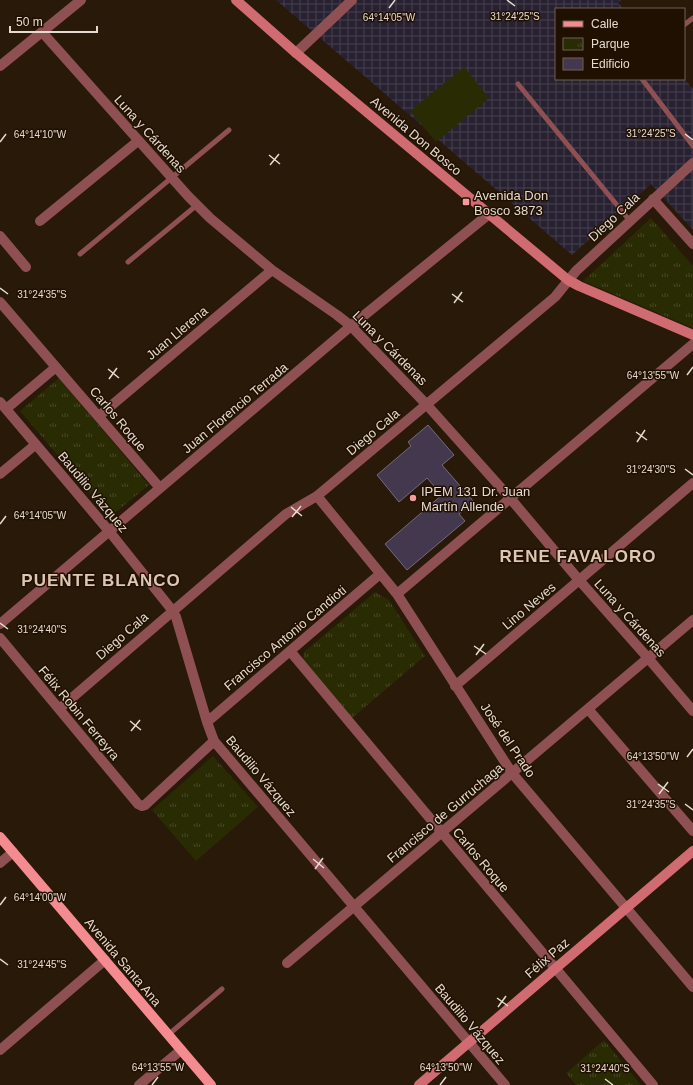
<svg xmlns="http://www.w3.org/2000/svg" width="693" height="1085" viewBox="0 0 693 1085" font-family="Arial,sans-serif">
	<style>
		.industrial { fill: url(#industrial-grid) }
		.green { fill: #292b02 }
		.park { fill: url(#park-tufts) }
		.building { fill: #43384d; stroke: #756980 }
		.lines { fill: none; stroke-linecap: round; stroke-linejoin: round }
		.lane { stroke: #8f5053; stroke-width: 5 }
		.street { stroke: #8f5053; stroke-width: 10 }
		.secondary { stroke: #d06b72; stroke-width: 10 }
		.primary { stroke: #f48b91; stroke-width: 10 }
		.ticks { fill: none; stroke: #e5dacf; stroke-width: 1.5 }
		.poi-dot { fill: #f59b9b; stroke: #201002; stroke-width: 1.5 }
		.labels { text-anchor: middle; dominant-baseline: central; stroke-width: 3; stroke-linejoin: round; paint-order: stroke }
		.street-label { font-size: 13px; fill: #e5dacf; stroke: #201002 }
		.poi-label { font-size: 13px; fill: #e5dacf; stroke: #201002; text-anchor: start }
		.district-label { font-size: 17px; font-weight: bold; letter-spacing: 1px; fill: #ddc7b2; stroke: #201002 }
		.ticks-label { font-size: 10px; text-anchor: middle; fill: #e5dacf; stroke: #201002; stroke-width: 3; stroke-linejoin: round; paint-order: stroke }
	</style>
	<defs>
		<pattern id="industrial-grid" width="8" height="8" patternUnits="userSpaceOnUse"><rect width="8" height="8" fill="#272131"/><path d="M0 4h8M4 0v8" fill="none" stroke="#46414e"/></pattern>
		<pattern id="park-tufts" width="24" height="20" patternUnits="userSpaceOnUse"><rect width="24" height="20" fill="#292b02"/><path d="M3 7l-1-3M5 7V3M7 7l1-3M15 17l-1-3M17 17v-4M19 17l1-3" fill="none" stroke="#484926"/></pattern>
	</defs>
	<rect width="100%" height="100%" fill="#291908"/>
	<!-- industrial -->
	<path class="industrial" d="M276,0H621L618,3L624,9H556V79L684,78L693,89V230L651,184L572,255Z"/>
	<!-- green -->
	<path class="green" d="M464,67L489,98L436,142L410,111Z"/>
	<!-- park -->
	<path class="park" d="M651,218L693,266V328L583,281Z
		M59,378L149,485L110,517L20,411Z
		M375,592L389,600L425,656L351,719L303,661L304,652Z
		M213,756L258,807L196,861L152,810Z
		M604,1040L641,1085H576L566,1073Z"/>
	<!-- building -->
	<path class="building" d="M428,425L454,455L442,465L474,502L459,514L465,521L407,570L385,544L442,495L427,478L399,502L377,475L411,446L408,442Z"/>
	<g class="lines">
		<!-- lane -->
		<path class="lane" d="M684,25L693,18
			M642,79L693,146
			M518,84L630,221
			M80,254L229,130
			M128,262L197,205
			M168,1035L222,989"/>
		<!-- street -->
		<path class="street" d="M42,32L188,196L210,218L272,270L337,315L351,326L427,405L510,498L579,580L648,658L693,711
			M296,53L352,0
			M0,66L81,0
			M653,199L693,244
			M40,221L138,141
			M0,236L26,267
			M0,302L160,488
			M0,402L109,531L172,610L176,617L207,722L214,741L505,1085
			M6,409L56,367
			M99,416L272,270
			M0,474L35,445
			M317,496L397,594L512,773L693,987
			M397,594L693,344
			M0,624L351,326L489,214
			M0,638L138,804L142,806L145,805L214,741
			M290,651L653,1085
			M455,686L693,483
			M59,709L286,514L317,496L555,297L576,271L693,163
			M588,709L693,831
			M207,722L380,574
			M0,863L13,852
			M287,963L693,620
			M0,1050L105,960
			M139,1085L181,1050"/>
		<!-- secondary -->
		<path class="secondary" d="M236,0L296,53L568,280L579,286L693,335
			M419,1085L693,851"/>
		<!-- primary -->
		<path class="primary" d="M0,837L211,1085"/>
	</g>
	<!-- ticks -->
	<path class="ticks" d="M507,0L515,6M389,8L395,0M685,134L693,140M0,142L6,134M269,155L280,164M270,165L279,154M0,288L8,294M452,294L463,302M454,303L462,292M108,369L119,378M687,375L693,367M109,379L117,368M636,432L647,440M637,442L645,430M685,469L693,475M291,507L302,516M292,517L301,506M0,524L6,516M0,623L8,629M474,646L486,654M476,655L484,644M130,721L141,730M131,731L140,720M687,757L693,749M658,784L669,792M659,794L668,782M685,804L693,810M313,859L324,868M315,869L323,858M0,905L6,897M0,959L8,965M497,998L508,1006M498,1007L506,996M605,1079L613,1085M152,1085L158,1077M440,1085L446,1077"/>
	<!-- markers -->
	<g class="poi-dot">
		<rect x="462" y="198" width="8" height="8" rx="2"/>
		<circle cx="413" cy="498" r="4"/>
	</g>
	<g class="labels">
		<!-- street labels -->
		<g class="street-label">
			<text transform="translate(150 134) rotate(48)">Luna y Cárdenas</text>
			<text transform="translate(416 136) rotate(40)">Avenida Don Bosco</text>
			<text transform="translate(614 217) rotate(-43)">Diego Cala</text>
			<text transform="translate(177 333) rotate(-40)">Juan Llerena</text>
			<text transform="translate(390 348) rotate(45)">Luna y Cárdenas</text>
			<text transform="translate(235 408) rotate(-40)">Juan Florencio Terrada</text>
			<text transform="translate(118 419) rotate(50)">Carlos Roque</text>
			<text transform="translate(373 432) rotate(-40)">Diego Cala</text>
			<text transform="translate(93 492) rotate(50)">Baudilio Vázquez</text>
			<text transform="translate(529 606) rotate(-40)">Lino Neves</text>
			<text transform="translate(630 618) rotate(48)">Luna y Cárdenas</text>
			<text transform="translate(122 636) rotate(-41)">Diego Cala</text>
			<text transform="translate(285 638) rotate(-40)">Francisco Antonio Candioti</text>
			<text transform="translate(79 713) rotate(50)">Félix Robin Ferreyra</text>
			<text transform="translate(508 740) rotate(56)">José del Prado</text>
			<text transform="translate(261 776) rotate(50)">Baudilio Vázquez</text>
			<text transform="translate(445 813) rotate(-40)">Francisco de Gurruchaga</text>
			<text transform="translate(481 860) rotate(50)">Carlos Roque</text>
			<text transform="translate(547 958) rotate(-41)">Félix Paz</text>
			<text transform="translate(123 962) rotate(50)">Avenida Santa Ana</text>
			<text transform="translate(470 1024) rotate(50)">Baudilio Vázquez</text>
		</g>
		<!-- poi labels -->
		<g class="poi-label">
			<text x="474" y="195">Avenida Don<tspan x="474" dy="15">Bosco 3873</tspan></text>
			<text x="421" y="491">IPEM 131 Dr. Juan<tspan x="421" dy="15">Martín Allende</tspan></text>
		</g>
		<!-- district labels -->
		<g class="district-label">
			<text x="578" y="556">RENE FAVALORO</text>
			<text x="101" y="580">PUENTE BLANCO</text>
		</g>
	</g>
	<g class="ticks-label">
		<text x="515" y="20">31°24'25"S</text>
		<text x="389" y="21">64°14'05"W</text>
		<text x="651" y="137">31°24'25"S</text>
		<text x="40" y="138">64°14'10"W</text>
		<text x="42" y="298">31°24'35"S</text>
		<text x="653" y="379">64°13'55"W</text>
		<text x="651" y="473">31°24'30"S</text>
		<text x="40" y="519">64°14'05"W</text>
		<text x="42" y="633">31°24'40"S</text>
		<text x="653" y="760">64°13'50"W</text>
		<text x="651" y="808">31°24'35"S</text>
		<text x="40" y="901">64°14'00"W</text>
		<text x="42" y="968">31°24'45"S</text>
		<text x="158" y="1071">64°13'55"W</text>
		<text x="446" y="1071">64°13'50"W</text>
		<text x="605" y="1072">31°24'40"S</text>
	</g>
	<!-- legend -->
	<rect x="555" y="8" width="130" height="72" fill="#201002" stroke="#6f6154"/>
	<rect x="563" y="21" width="20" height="6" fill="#f48b91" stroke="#6f6154"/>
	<text x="591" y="28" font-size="12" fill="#e5dacf">Calle</text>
	<rect x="563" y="38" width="20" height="12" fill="url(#park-tufts)" stroke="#6f6154"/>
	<text x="591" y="48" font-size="12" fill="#e5dacf">Parque</text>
	<rect x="563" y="58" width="20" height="12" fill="#43384d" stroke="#6f6154"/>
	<text x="591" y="68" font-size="12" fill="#e5dacf">Edificio</text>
	<!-- scale -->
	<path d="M10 26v6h87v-6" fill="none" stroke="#e5dacf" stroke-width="2"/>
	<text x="16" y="26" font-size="12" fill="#e5dacf" stroke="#201002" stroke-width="3" paint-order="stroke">50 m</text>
</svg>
